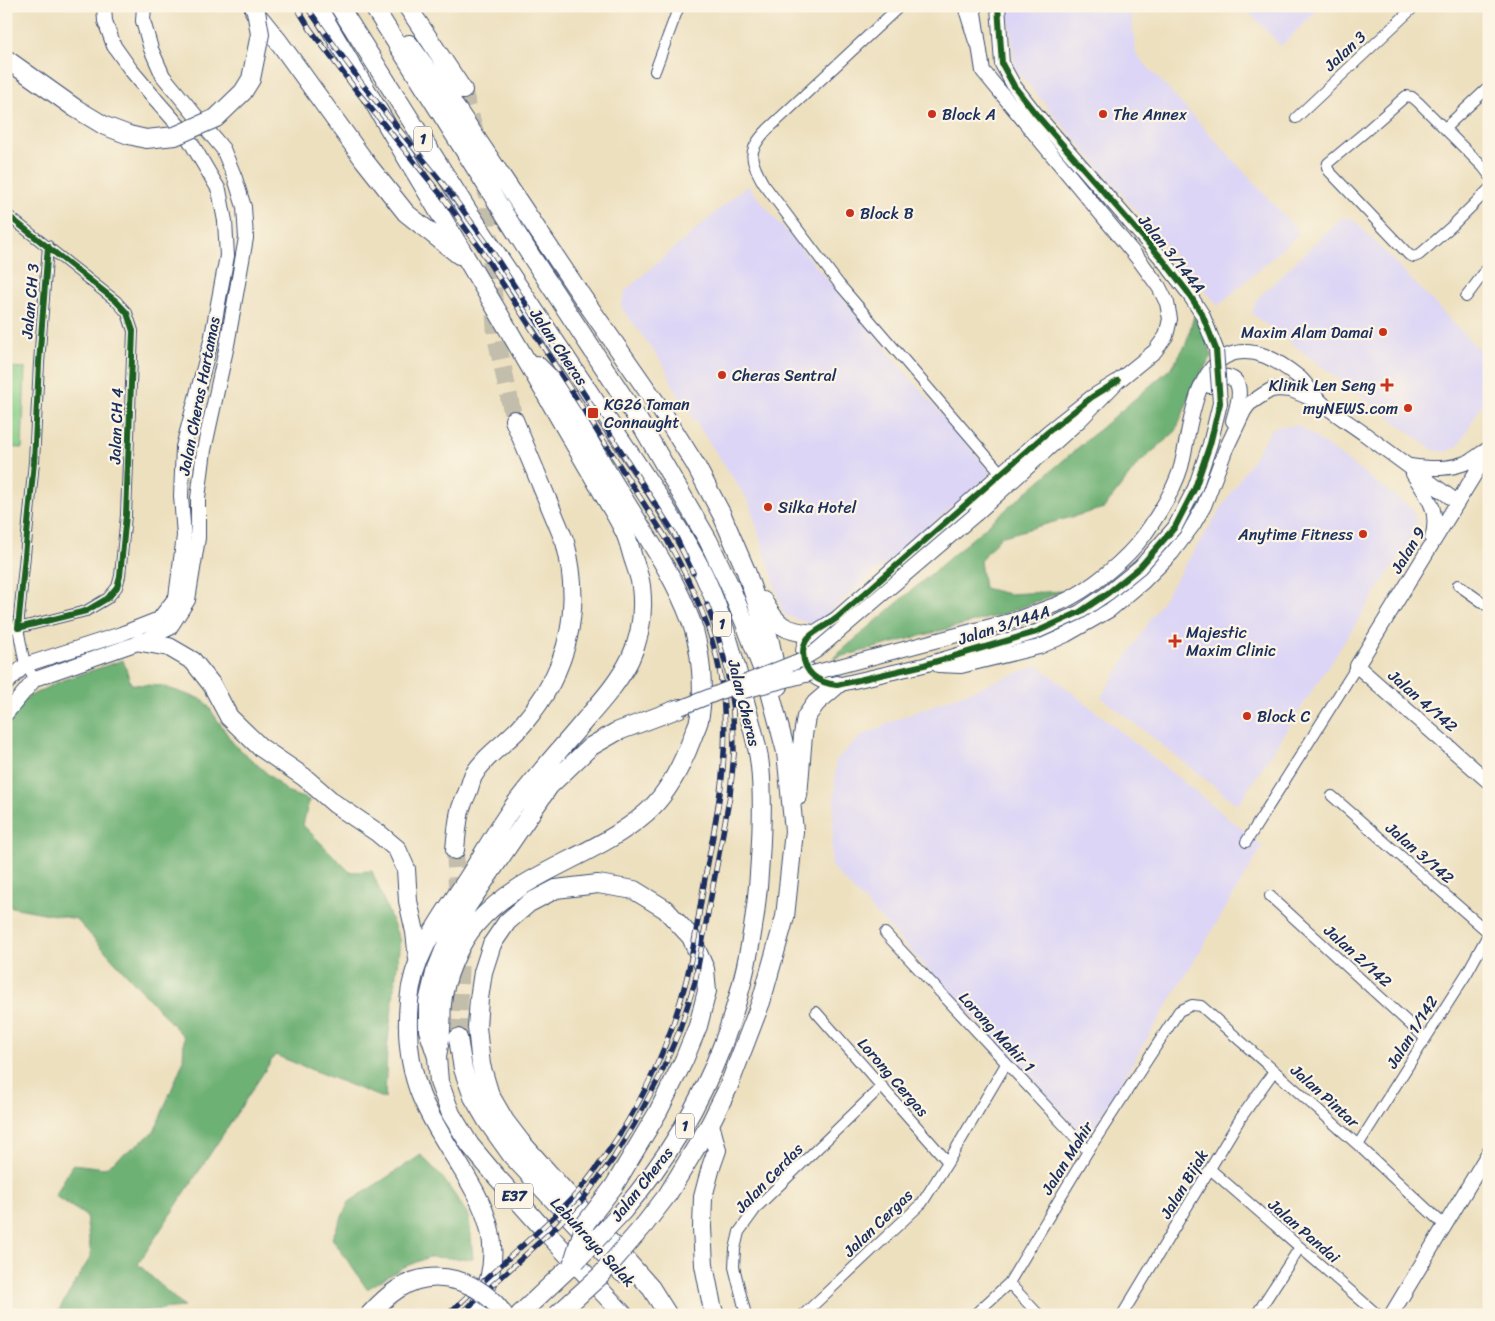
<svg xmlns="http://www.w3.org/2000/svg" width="1495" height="1321" viewBox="0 0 1495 1321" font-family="Sriracha,sans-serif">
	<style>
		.built { fill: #dcd5f6 }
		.green { fill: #89ce88; stroke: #527e73 }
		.forest { fill: #6eb174; stroke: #447069 }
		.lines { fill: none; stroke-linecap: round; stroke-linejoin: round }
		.highway-tunnel { stroke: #c3bdac; stroke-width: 18; stroke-dasharray: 18 9; stroke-linecap: butt }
		.street-casing { stroke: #3a4a6d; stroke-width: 12 }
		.secondary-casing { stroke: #3a4a6d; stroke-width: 16 }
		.highway-casing { stroke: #3a4a6d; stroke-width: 20 }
		.street { stroke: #fff; stroke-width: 10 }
		.secondary { stroke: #fff; stroke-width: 14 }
		.highway { stroke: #fff; stroke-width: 18 }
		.rail-casing { stroke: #1b2f5e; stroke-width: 5.5 }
		.rail { stroke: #fcf5e5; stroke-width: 4; stroke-dasharray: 11; stroke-linecap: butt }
		.secondary-bridge-casing { stroke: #3a4a6d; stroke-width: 16; stroke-linecap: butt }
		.highway-bridge-casing { stroke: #3a4a6d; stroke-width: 20; stroke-linecap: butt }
		.secondary-bridge { stroke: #fff; stroke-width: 14 }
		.highway-bridge { stroke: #fff; stroke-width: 18 }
		.cycleway-casing { stroke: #fcf5e5; stroke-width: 9 }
		.cycleway { stroke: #1b5e20; stroke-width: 6 }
		.poi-dot { fill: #c8321e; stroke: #fcf5e5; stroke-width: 2 }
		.labels { text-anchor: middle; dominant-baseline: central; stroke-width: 4.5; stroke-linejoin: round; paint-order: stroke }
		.shield { fill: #fcf5e5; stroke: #5e6a86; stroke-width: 1 }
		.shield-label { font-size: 15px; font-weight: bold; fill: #1b2f5e }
		.street-label { font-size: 16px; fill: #1b2f5e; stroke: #fcf5e5 }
		.poi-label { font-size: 16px; fill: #1b2f5e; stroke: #fcf5e5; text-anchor: start }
	</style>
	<rect width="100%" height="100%" fill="#fcf5e5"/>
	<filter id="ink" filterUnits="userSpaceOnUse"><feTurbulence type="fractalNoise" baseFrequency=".02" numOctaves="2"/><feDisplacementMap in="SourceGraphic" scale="10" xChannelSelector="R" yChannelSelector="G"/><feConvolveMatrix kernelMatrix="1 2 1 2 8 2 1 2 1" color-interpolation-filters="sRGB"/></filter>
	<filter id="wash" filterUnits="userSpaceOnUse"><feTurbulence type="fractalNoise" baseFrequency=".0096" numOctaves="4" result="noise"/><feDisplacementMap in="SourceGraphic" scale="20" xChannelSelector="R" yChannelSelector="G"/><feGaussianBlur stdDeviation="1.12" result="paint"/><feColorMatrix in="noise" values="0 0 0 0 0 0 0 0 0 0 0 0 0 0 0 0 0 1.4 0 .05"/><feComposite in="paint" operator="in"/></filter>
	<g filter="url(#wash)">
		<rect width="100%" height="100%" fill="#ede0bf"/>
		<!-- built -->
		<path class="built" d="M1008,6H1130L1136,54L1300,233L1218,306L1015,69Z
			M1243,6H1322L1281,46Z
			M747,185L991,473L814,625L784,615L749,502L677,394L664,365L621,307L625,291Z
			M1342,217L1353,219L1489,360V391L1459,445L1447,452L1433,450L1252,314L1256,300Z
			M1298,425L1413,509L1418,528L1238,805L1101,697L1273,427Z
			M1038,665L1263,846L1087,1139L831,866L836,760L860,737L893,721Z"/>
		<!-- green -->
		<path class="green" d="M6,367L25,368L22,448L6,447Z"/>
		<!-- forest -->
		<path class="forest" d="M1194,316L1206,339L1212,356L1196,380L1176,431L1138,464L1104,508L1000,537L980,561L984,588L1008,594L1064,591L1004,614L832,659L1172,367L1186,344Z
			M123,660L131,684L162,686L204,700L233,743L289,793L309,800L303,825L350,872L372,871L400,941L387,1049L385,1099L275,1055L138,1264L184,1307L96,1315H56L91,1256L86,1216L55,1196L73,1164L105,1168L154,1132L183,1062L184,1037L76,919L6,906V719L22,700L58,682Z
			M421,1155L443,1178L469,1216L473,1259L429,1257L404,1267L367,1289L332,1238L349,1202Z"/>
	</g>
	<g filter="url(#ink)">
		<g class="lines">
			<!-- highway-tunnel -->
			<path class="highway-tunnel" d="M463,90L476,135
				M486,180L496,336L514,420
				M455,850L458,902
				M458,1038L460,946"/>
			<defs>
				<path id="street" d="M900,6L768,129C747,151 749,158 763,183L839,284L1001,473
					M963,6L974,42
					M655,71L679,6
					M1296,118L1415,6
					M1445,128L1489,87
					M1489,175L1483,167L1418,102L1412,97L1406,96L1364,133L1328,163L1327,167L1329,171L1409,255L1414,257L1419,255L1452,226L1489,189
					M6,214L116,301L127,313L133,331L126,515L120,576L117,587L108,598L86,611L18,628L34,462L39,363L48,246
					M1466,297L1489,266
					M1458,585L1489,607
					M6,627L18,628L25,665L35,679
					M1332,796L1489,933
					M1246,842L1357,666
					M1270,896L1425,1038
					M885,933L1088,1151
					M816,1012L948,1162
					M1358,1145L1467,973L1489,933
					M1210,1169L1378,1315
					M1009,1283L1039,1315
					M746,1315L734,1267L735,1249L739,1232L757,1207L882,1086
					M803,1315L922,1203L948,1162L1006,1064
					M974,1315L1009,1283L1088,1151L1179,1011L1192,1005L1201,1006L1358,1145L1444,1225
					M1122,1315L1240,1119L1274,1071
					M1256,1315L1300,1247"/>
				<path id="secondary" d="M973,6L983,71L1140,261L1159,287L1167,303L1170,319L1166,336L1155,351L1118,381L1081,419L976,514
					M998,6L1002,64L1014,86L1035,113L1163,260
					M1210,386C1215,380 1220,376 1228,377C1247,381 1236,409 1233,421
					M1489,451L1357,666L1489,782
					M1410,466C1431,469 1451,470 1470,461C1476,458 1481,453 1487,450
					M1413,474C1428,497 1440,510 1432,539
					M1014,620C1029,614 1045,609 1060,603C1090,590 1126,560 1145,534C1159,514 1174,491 1181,467C1190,433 1193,363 1235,353C1245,351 1255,352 1265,356C1277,361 1290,370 1300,378C1308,386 1314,396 1323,404C1336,415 1351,424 1366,435C1396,457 1427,480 1457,502
					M1036,632L924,665L837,685C819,683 804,674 803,653C803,648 804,643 808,638C813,632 829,624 837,618L1048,432L1092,397L1118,381
					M938,665L961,666L1039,647L1066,635L1110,610L1142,583L1172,553L1193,525L1204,506L1225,451L1244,411L1249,404L1264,394L1271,390L1278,389L1291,390L1317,401
					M6,684L25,665L121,634L159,619L176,597L184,536L181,496L183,447L211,341L227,256L225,221L219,190L186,134L157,101L131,70L114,46L105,21L104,6
					M6,714L35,679L141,642L170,628L188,600L198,538V498L204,450L227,345L246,238L244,207L235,178L223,149L163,76L151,49L143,21L144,6
					M1391,1315L1489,1152"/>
				<path id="highway" d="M317,6C397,144 481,280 560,419C574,443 587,466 601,490C608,503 617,516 623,529C628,538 630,548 633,558C636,567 640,577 641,586C648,646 623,677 586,719C560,750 533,779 510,811C494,834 481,858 466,881C441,919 413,954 409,1001C406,1033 409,1066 421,1096C453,1173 527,1225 474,1315
					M339,6L468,211L655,491C672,519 690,546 704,575C723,616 735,661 746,705C751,724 758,745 760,766C763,796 762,828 760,859C753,993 711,1108 623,1211
					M373,6L531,256L639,421L708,540L729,584L746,626L768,684L786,752L794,831L785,917L761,1002L728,1088L710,1124L668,1194L645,1224
					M407,6L463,90
					M254,11L279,42L364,160L406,213L459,255
					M409,44L458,111L583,298L661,410L695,464L722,515L746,571L770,642L779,686
					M763,601C777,626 784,631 813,634
					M141,642L169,647L193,661L212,685L229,717L260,747L304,777L335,804L378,833L397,849L406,869L408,901L415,932L418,959
					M550,785L468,905L447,943L435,973L428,1002V1030L437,1057L439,1082L451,1114L470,1145L495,1175L546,1232L624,1315
					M542,793L590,747L616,732L680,708
					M798,796L803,735L806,717L816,703L837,685
					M455,850C456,839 457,827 459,816C460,807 465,799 468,791C470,786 471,781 473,776C485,755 508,742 523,724C568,671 583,609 565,542L514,420
					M458,1038L463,1069L473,1097L487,1121L512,1156L622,1273
					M437,1057C438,1048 441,1038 441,1029C442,1020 441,1012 442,1004C444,979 459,943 476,924C522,871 594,858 646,813C669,793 683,763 693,736C695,730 698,725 699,720C705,691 701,649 691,621C675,578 649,540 625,501C601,462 578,422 555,383L537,365
					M710,1124L717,1150L711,1167L703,1197L702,1228L704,1265L712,1306L715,1315
					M614,1186L658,1112L684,1060L698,1026L707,991L705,969L691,937L665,909L634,890L598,884L556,889L529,903L507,922L492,944L483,972L479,999L477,1027L481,1065L490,1095L505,1121L521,1142L651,1288L668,1315
					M519,1315L572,1265"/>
			</defs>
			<!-- street casing -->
			<use href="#street" class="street-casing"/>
			<!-- secondary casing -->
			<use href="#secondary" class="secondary-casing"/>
			<!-- highway casing -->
			<use href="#highway" class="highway-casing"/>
			<!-- street -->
			<use href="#street" class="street"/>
			<!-- secondary -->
			<use href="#secondary" class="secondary"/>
			<!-- highway -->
			<use href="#highway" class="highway"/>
			<defs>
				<path id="rail" d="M296,6L310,29L356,90L442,196L479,247L666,538C690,580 711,625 720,673C732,743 719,805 706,873C699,909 695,946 686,981C670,1043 642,1104 605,1156C596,1169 586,1183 576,1194C556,1216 534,1235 512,1255C490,1275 469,1295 447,1315
					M306,6L363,85L448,190L486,242L674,533L693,573
					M460,1315L557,1226L583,1199L613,1159L635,1123L660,1076L680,1029L695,982L730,795L734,754L733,710L727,669L717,633L707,605"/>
			</defs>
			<!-- rail casing -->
			<use href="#rail" class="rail-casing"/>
			<!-- rail -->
			<use href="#rail" class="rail"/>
			<defs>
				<path id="secondary-bridge" d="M1036,632L1080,612L1108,593L1140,567L1175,527L1195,488L1210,444L1220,403L1216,349L1202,314L1187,291L1163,260
					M737,693L1014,620
					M680,708L801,660L816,651L976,514"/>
				<path id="highway-bridge" d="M6,59L75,108L105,126L129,135L146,139L175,136L216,118L243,92L251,79L260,34L256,11L254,6
					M576,1261L623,1211
					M572,1265L585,1224L614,1186
					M369,1315C378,1305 387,1296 398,1289C434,1265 482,1281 504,1315
					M557,1315L601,1275L645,1224"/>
			</defs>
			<!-- secondary-bridge casing -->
			<use href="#secondary-bridge" class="secondary-bridge-casing"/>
			<!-- highway-bridge casing -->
			<use href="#highway-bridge" class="highway-bridge-casing"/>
			<!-- secondary-bridge -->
			<use href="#secondary-bridge" class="secondary-bridge"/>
			<!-- highway-bridge -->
			<use href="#highway-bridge" class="highway-bridge"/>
			<defs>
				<path id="cycleway" d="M998,6L1002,64L1014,86L1035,113L1163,260L1187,291L1202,314L1216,349L1220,403L1210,444L1195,488L1175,527L1140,567L1108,593L1080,612L1036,632L924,665L837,685C819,683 804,674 803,653C803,648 804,643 808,638C813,632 829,624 837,618L1048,432L1092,397L1118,381
					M6,214L116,301L127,313L133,331L126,515L120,576L117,587L108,598L86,611L18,628L34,462L39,363L48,246"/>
			</defs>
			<!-- cycleway casing -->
			<use href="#cycleway" class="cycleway-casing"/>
			<!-- cycleway -->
			<use href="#cycleway" class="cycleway"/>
		</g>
	</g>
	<!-- markers -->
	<g class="poi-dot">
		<circle cx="932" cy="114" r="5"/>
		<circle cx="1103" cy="114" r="5"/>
		<circle cx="850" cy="213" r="5"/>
		<circle cx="1383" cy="332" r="5"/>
		<circle cx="722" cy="375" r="5"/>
		<path d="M1384.5 377.5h5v5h5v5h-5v5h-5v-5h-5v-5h5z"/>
		<circle cx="1408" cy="408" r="5"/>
		<rect x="587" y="407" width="12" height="12" rx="2.5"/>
		<circle cx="768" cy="507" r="5"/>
		<circle cx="1363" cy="534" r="5"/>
		<path d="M1172.5 633.5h5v5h5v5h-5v5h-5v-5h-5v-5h5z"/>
		<circle cx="1247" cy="716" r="5"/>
	</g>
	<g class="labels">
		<!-- shield labels -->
		<g class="shield">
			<rect x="414" y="126.5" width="18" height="25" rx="4"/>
			<rect x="713" y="611.5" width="18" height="25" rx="4"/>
			<rect x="676" y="1113.5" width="18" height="25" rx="4"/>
			<rect x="495" y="1183.5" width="38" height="25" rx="4"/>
		</g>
		<g class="shield-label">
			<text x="423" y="139">1</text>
			<text x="722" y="624">1</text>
			<text x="685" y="1126">1</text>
			<text x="514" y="1196">E37</text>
		</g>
		<!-- street labels -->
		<g class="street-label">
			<text transform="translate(1345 51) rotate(-43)">Jalan 3</text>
			<text transform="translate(1172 254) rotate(51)">Jalan 3/144A</text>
			<text transform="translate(30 301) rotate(-85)">Jalan CH 3</text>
			<text transform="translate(559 347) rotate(56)">Jalan Cheras</text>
			<text transform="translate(199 396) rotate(-79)">Jalan Cheras Hartamas</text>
			<text transform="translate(116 426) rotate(-88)">Jalan CH 4</text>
			<text transform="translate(1408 550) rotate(-59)">Jalan 9</text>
			<text transform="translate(1004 625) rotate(-18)">Jalan 3/144A</text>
			<text transform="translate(1423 701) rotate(41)">Jalan 4/142</text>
			<text transform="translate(744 703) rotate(76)">Jalan Cheras</text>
			<text transform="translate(1420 853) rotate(41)">Jalan 3/142</text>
			<text transform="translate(1358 956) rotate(42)">Jalan 2/142</text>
			<text transform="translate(997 1032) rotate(47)">Lorong Mahir 1</text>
			<text transform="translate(1412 1032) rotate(-58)">Jalan 1/142</text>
			<text transform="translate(893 1077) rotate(49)">Lorong Cergas</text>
			<text transform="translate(1325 1096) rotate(42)">Jalan Pintar</text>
			<text transform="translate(1067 1158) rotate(-58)">Jalan Mahir</text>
			<text transform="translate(769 1178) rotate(-46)">Jalan Cerdas</text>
			<text transform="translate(642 1184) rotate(-52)">Jalan Cheras</text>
			<text transform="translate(1184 1184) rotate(-59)">Jalan Bijak</text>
			<text transform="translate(878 1223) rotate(-44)">Jalan Cergas</text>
			<text transform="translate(1304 1231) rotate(41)">Jalan Pandai</text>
			<text transform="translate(593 1242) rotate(47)">Lebuhraya Salak</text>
		</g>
		<!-- poi labels -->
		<g class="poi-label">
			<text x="942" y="114">Block A</text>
			<text x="1113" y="114">The Annex</text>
			<text x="860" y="213">Block B</text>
			<text x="1373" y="332" text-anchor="end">Maxim Alam Damai</text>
			<text x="732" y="375">Cheras Sentral</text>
			<text x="1376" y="385" text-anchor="end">Klinik Len Seng</text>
			<text x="604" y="404">KG26 Taman<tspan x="604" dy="18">Connaught</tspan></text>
			<text x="1398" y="408" text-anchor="end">myNEWS.com</text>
			<text x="778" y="507">Silka Hotel</text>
			<text x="1353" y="534" text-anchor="end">Anytime Fitness</text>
			<text x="1186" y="632">Majestic<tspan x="1186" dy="18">Maxim Clinic</tspan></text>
			<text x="1257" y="716">Block C</text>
		</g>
	</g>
	<!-- margin -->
	<rect width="1495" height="1321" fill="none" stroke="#fcf5e5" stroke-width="25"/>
</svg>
